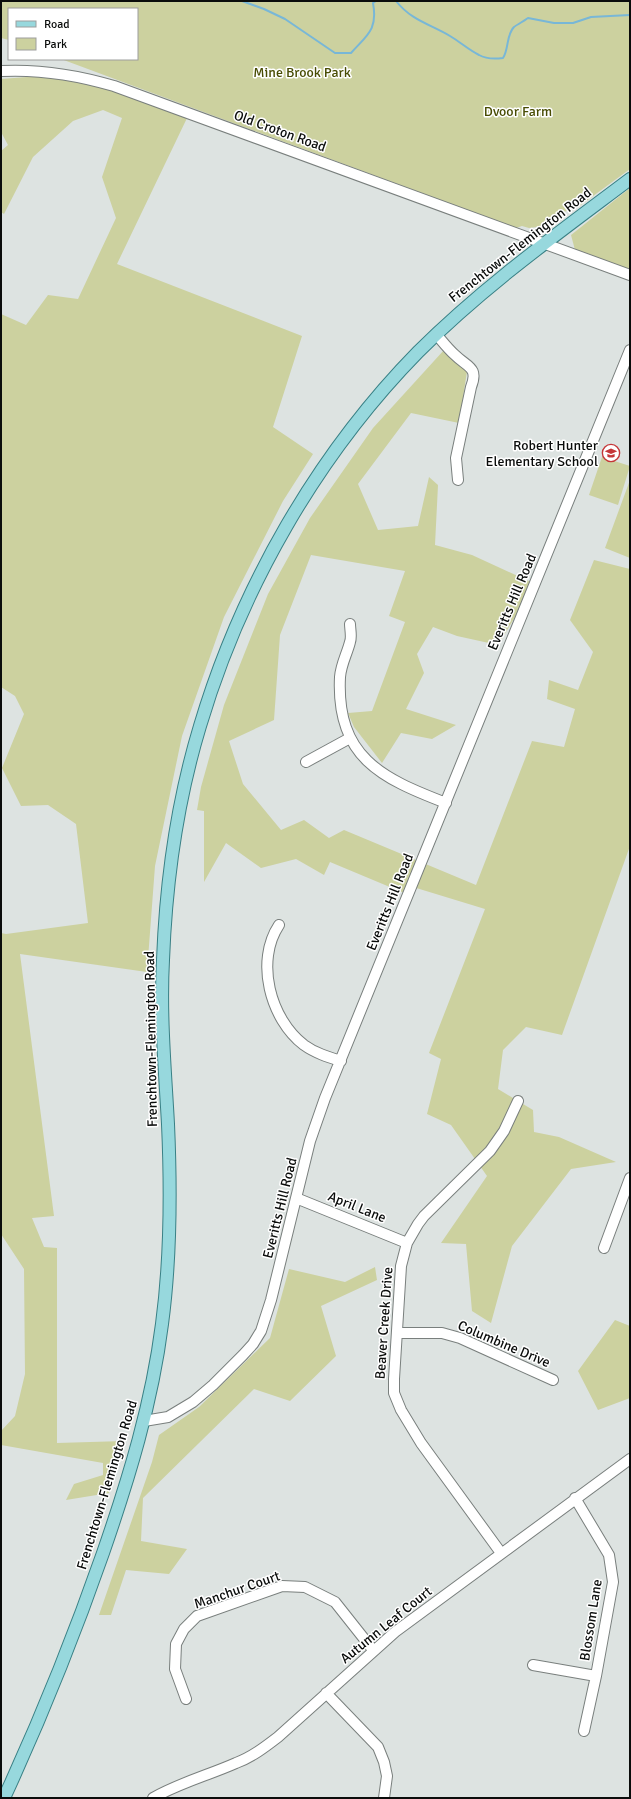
<svg xmlns="http://www.w3.org/2000/svg" width="631" height="1799" viewBox="0 0 631 1799" font-family="Signika,sans-serif">
	<style>
		.green { fill: #ccd19f }
		.lines { fill: none; stroke-linecap: round; stroke-linejoin: round }
		.stream { stroke: #78b7d7; stroke-width: 2 }
		.minor-casing { stroke: #797f7d; stroke-width: 12 }
		.major-casing { stroke: #398085; stroke-width: 14 }
		.minor { stroke: #fff; stroke-width: 10 }
		.major { stroke: #97d8dd; stroke-width: 12 }
		.labels { text-anchor: middle; dominant-baseline: central; stroke-width: 3; stroke-linejoin: round; paint-order: stroke }
		.park-label { font-size: 14px; fill: #484c03; stroke: #fff }
		.street-label { font-size: 14px; fill: #0a0c0b; stroke: #fff }
		.poi-label { font-size: 14px; fill: #0a0c0b; stroke: #fff; text-anchor: end }
	</style>
	<rect width="100%" height="100%" fill="#dde3e1"/>
	<!-- green -->
	<path class="green" d="M1,1H630V169L578,207L558,214L544,226L529,228L522,226L516,228L61,59H137V9H9V40L1,38Z
		M66,74L188,116L117,264L302,336L273,427L313,454L283,501L224,617L182,736L155,866L147,972L20,954L54,1216L32,1218L44,1247L57,1248V1443L124,1441L109,1493L66,1500L74,1484L103,1475V1463L1,1445V1431L15,1416L25,1374L24,1269L1,1234V933L6,934L88,923L76,824L48,805L21,806L2,768L24,714L15,696L1,687V314L26,325L48,295L78,299L116,218L102,177L122,118L103,110L73,121L33,157L4,214L1,212V151L8,145L1,132V79Z
		M630,188V272L575,250L571,235Z
		M444,350L468,365L459,423L411,413L358,484L378,530L418,526L429,477L438,485L435,545L472,555L535,584L498,645L457,636L433,627L417,654L424,673L406,709L456,725L432,739L401,733L382,763L354,727L348,713L372,711L405,622L389,616L405,571L311,555L280,635L274,720L229,741L243,784L281,830L304,820L329,838L344,830L476,885L532,741L564,747L575,709L547,699L549,680L578,690L593,652L570,620L594,560L630,569V846L562,1035L526,1027L503,1050L498,1089L533,1110L534,1132L559,1137L616,1162L571,1169L512,1246L491,1323L472,1311L466,1244L441,1243L487,1176L451,1125L427,1114L441,1059L429,1053L485,909L413,887L409,895L330,862L324,875L296,859L261,868L226,843L204,882V811L197,810L201,787L224,705L268,594L310,518L373,428Z
		M602,457L630,466L618,505L589,495Z
		M630,480V558L605,548Z
		M375,1267L377,1280L321,1306L336,1356L290,1401L254,1389L143,1498L141,1541L187,1549L169,1574L126,1570L111,1615H99L152,1462L159,1435L199,1407L270,1338L289,1269L345,1282Z
		M615,1320L630,1326V1398L598,1410L578,1371Z"/>
	<g class="lines">
		<!-- stream -->
		<path class="stream" d="M242,1L264,9L285,19L335,53H351C367,35 378,30 373,3L376,1
			M396,1C412,21 430,24 450,36C460,42 469,50 479,55C486,59 495,59 503,58C509,49 506,35 514,27C518,24 524,21 528,18L554,23H573L591,17L630,15"/>
		<defs>
			<path id="minor" d="M1,71C40,69 77,75 114,86L630,275
				M436,334C442,341 448,349 455,355C467,367 479,367 471,387L456,458L458,480
				M350,624C350,629 352,637 350,642C347,654 341,664 340,677C336,757 381,778 446,803
				M306,762L350,738
				M279,925C255,961 270,1019 304,1045C315,1053 328,1057 341,1061
				M296,1198L407,1243
				M604,1248L630,1178
				M397,1333H442L460,1338L553,1380
				M144,1421L168,1417L193,1402L213,1385L243,1355L253,1344L261,1331L271,1300L310,1141L325,1098L630,350
				M575,1498L609,1555L613,1582L596,1676L584,1731
				M501,1553L421,1443L401,1410L394,1393V1379L401,1266L407,1243L418,1224L424,1216L490,1151L504,1131L518,1101
				M533,1665L596,1676
				M326,1693L378,1747L384,1762L387,1776L384,1798
				M186,1699L175,1669L176,1644L184,1629L197,1616L282,1586L305,1587L335,1602L373,1650
				M153,1798C179,1783 209,1775 236,1763C252,1757 265,1747 278,1737L395,1632L630,1459"/>
			<path id="major" d="M4,1798C41,1718 74,1636 103,1553C129,1478 152,1403 162,1324C171,1257 171,1191 168,1124C165,1069 160,1014 163,960C166,881 177,802 200,726C241,588 317,455 418,352C483,287 557,234 630,179"/>
		</defs>
		<!-- minor casing -->
		<use href="#minor" class="minor-casing"/>
		<!-- major casing -->
		<use href="#major" class="major-casing"/>
		<!-- minor -->
		<use href="#minor" class="minor"/>
		<!-- major -->
		<use href="#major" class="major"/>
	</g>
	<!-- icons -->
	<defs>
		<symbol id="school-ring" viewBox="-11 -11 22 22"><circle r="9.5" fill="#fff" stroke="#c53638" stroke-width="1.5"/><path d="M0-5L7-2L0 1L-7-2ZM-4 1L0 2.5L4 1V4Q0 6-4 4Z" fill="#c53638"/></symbol>
	</defs>
	<g fill-rule="evenodd">
		<use href="#school-ring" x="601" y="443" width="20" height="20"/>
	</g>
	<g class="labels">
		<!-- park labels -->
		<g class="park-label">
			<text x="302" y="72">Mine Brook Park</text>
			<text x="518" y="111">Dvoor Farm</text>
		</g>
		<!-- street labels -->
		<g class="street-label">
			<text transform="translate(280 131) rotate(20)">Old Croton Road</text>
			<text transform="translate(520 245) rotate(-38)">Frenchtown-Flemington Road</text>
			<text transform="translate(512 602) rotate(-67)">Everitts Hill Road</text>
			<text transform="translate(390 902) rotate(-68)">Everitts Hill Road</text>
			<text transform="translate(151 1039) rotate(-91)">Frenchtown-Flemington Road</text>
			<text transform="translate(357 1207) rotate(22)">April Lane</text>
			<text transform="translate(280 1208) rotate(-76)">Everitts Hill Road</text>
			<text transform="translate(384 1323) rotate(-86)">Beaver Creek Drive</text>
			<text transform="translate(504 1344) rotate(23)">Columbine Drive</text>
			<text transform="translate(107 1485) rotate(-73)">Frenchtown-Flemington Road</text>
			<text transform="translate(237 1590) rotate(-19)">Manchur Court</text>
			<text transform="translate(591 1620) rotate(-81)">Blossom Lane</text>
			<text transform="translate(386 1625) rotate(-39)">Autumn Leaf Court</text>
		</g>
		<!-- poi labels -->
		<g class="poi-label">
			<text x="598" y="445">Robert Hunter<tspan x="598" dy="16">Elementary School</tspan></text>
		</g>
	</g>
	<!-- border -->
	<rect width="631" height="1799" fill="none" stroke="#0a0c0b" stroke-width="4"/>
	<!-- legend -->
	<rect x="8" y="8" width="130" height="52" fill="#ffffff" stroke="#9d9e9d"/>
	<rect x="16" y="21" width="20" height="6" fill="#97d8dd" stroke="#9d9e9d"/>
	<text x="44" y="28" font-size="12" fill="#0a0c0b">Road</text>
	<rect x="16" y="38" width="20" height="12" fill="#ccd19f" stroke="#9d9e9d"/>
	<text x="44" y="48" font-size="12" fill="#0a0c0b">Park</text>
</svg>
